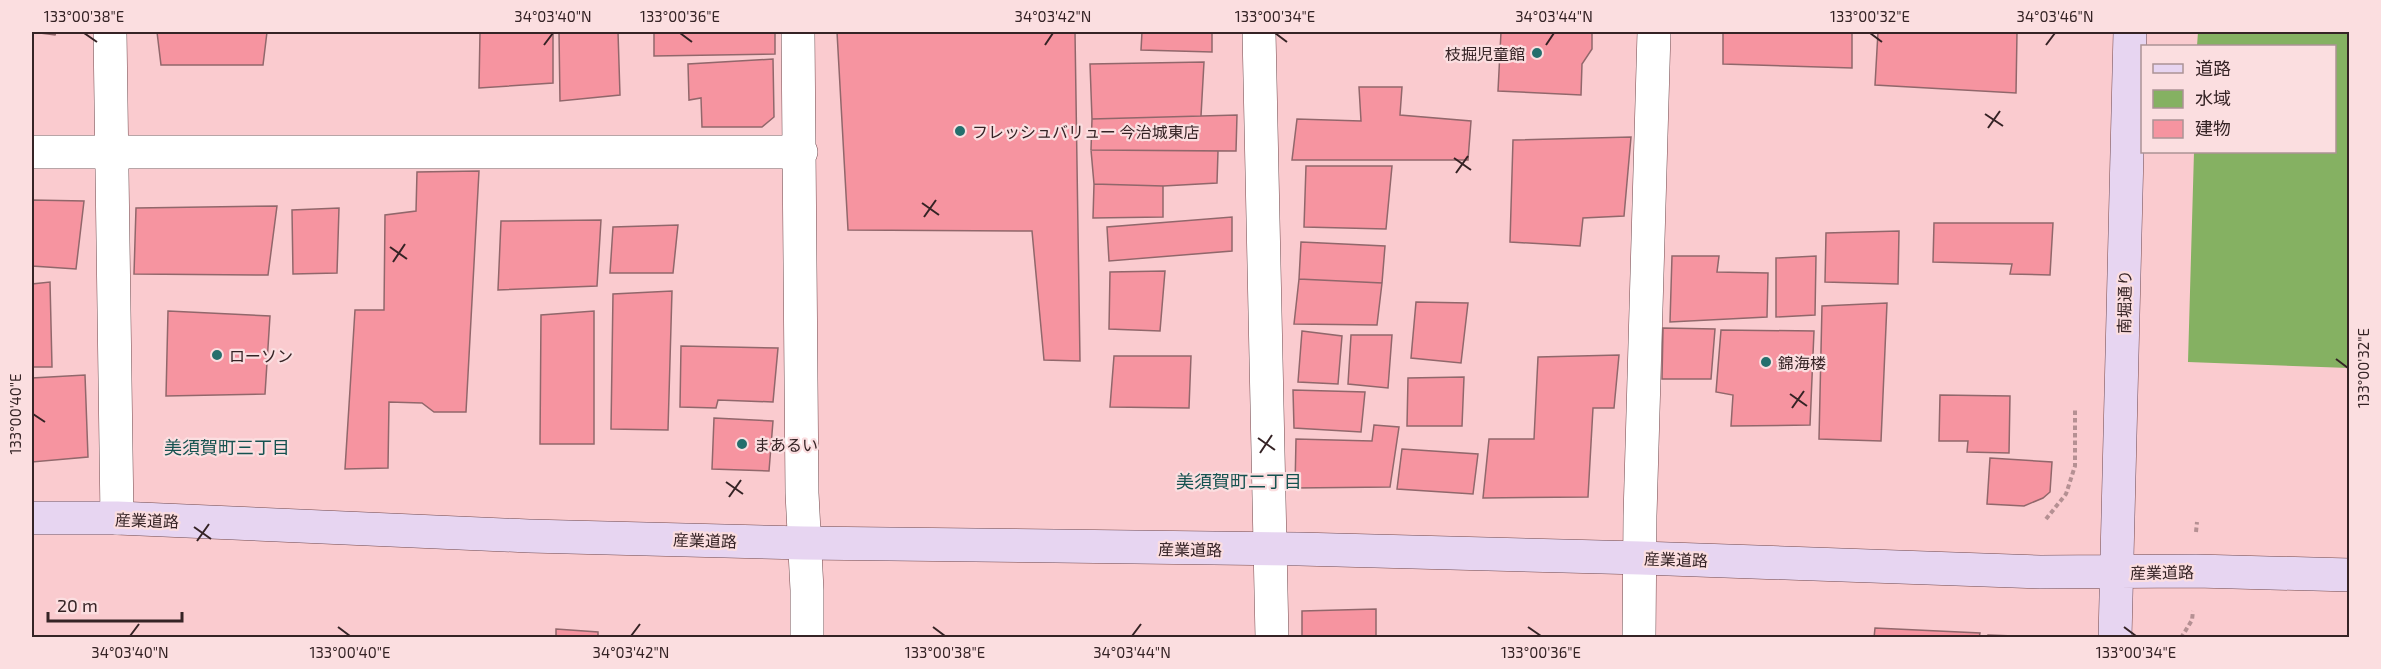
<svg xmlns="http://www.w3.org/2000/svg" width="2381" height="669" viewBox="0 0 2381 669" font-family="'Exo 2','Noto Sans JP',sans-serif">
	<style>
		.water { fill: #85b162 }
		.building { fill: #f694a0; stroke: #91676b; stroke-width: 1.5 }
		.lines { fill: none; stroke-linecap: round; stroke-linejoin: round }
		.street-casing { stroke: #714a4e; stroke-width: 34 }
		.secondary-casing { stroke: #714a4e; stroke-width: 34 }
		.path { stroke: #b59093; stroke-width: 4; stroke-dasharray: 4.5 3; stroke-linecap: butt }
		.street { stroke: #fff; stroke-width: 33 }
		.secondary { stroke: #e7d5f1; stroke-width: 33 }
		.ticks { fill: none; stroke: #352325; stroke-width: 2 }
		.poi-dot { fill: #246f6d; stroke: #fbdee0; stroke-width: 2 }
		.labels { text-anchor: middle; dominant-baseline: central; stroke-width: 4.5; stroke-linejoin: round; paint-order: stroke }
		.poi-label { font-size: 16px; fill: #352325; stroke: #fbdee0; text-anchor: start }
		.street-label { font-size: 16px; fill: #352325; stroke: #fbdee0 }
		.neighbourhood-label { font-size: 18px; fill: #155250; stroke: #fbdee0 }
		.neatline { fill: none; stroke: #352325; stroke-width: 2 }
		.ticks-label { font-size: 15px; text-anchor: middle; fill: #352325 }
	</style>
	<rect width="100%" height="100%" fill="#facbcf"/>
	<!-- water -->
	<path class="water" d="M2198,32H2349V368L2188,362L2194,152H2334V46H2197Z"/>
	<!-- building -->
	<path class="building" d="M32,32H56L55,35Z
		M157,32H267L263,65H161Z
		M480,32H553V83L479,88Z
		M559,32H618L620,95L560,101Z
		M654,32H775V54L654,56Z
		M837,32H1075L1080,361L1044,360L1032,231L848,230Z
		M1142,32H1212V52L1141,50Z
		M1501,32H1592V49L1582,64L1581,95L1498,91Z
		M1723,32H1852V68L1723,64Z
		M1878,32H2017L2016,93L1875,85Z
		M773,59L774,117L762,127H702L701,98L689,100L688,64Z
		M1204,62L1201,116L1092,119L1090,64Z
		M1359,87H1402L1400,115L1471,121L1468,160H1292L1297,119L1361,121Z
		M1237,115L1236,151L1091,150L1092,119Z
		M1631,137L1624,216L1583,218L1580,246L1510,242L1513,140Z
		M1091,150L1218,151L1217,183L1163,186L1094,184Z
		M1306,166H1392L1386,229L1304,227Z
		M479,171L466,412H434L422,403L389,402L388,468L345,469L355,310H384L385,215L416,211L417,172Z
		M1094,184L1163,186V217L1093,218Z
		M32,200L84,201L76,269L32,266Z
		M277,206L268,275L134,274L136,208Z
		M339,208L337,273L293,274L292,210Z
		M1232,217V251L1109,261L1107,227Z
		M601,220L597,286L498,290L501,221Z
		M1934,223H2053L2050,275L2010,274L2012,264L1933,262Z
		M678,225L673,273H610L613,227Z
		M1899,231L1898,284L1825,282L1826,233Z
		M1301,242L1385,246L1382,283L1299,279Z
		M1672,256H1719L1717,272L1768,273L1767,317L1670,322Z
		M1816,256L1815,315L1776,317V258Z
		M1165,271L1160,331L1109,329L1110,272Z
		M1299,279L1382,283L1377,325L1294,324Z
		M50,282L52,367H32V284Z
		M672,291L668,430L611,429L613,294Z
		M1416,302L1468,303L1461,363L1411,358Z
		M1887,303L1881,441L1819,439L1822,306Z
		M168,311L270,316L265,394L166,396Z
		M594,311V444H540L541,315Z
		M1663,328L1715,329L1711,379H1662Z
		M1721,330L1814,331L1810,425L1731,426L1733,395L1716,392Z
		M1302,331L1342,336L1338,384L1298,382Z
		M1351,335H1392L1388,388L1348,384Z
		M681,346L778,348L773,402L718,400L716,408L680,407Z
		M1619,355L1614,408H1593L1588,497L1483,498L1489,439H1534L1538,357Z
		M1114,356H1191L1189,408L1110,407Z
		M85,375L88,457L32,462V378Z
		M1464,377L1462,426H1407L1408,378Z
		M1293,390L1365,392L1361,432L1294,428Z
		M1940,395L2010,396L2009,453L1967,452L1968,441H1939Z
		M714,418L773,421L769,471L712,469Z
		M1374,425L1399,427L1390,487L1295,488L1296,439L1372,441Z
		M1402,449L1478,454L1473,494L1397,489Z
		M1990,458L2052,462L2050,492L2043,498L2024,506L1987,504Z
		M1376,609V638H1302V611Z
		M1875,628L1980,633L1979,638H1874Z
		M556,629L598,632V638H556Z
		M1988,635L2041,637V638H1988Z"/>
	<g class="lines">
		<defs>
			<path id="street" d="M110,32L117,518
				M798,32L802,493L807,590V638
				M1259,32L1272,638
				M32,152H801
				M1639,638L1640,516L1654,32"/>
			<path id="secondary" d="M32,518H117L529,536L804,543L1299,549L1641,558L2040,572L2196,571L2350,575
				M2115,638L2130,32"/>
		</defs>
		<!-- street casing -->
		<use href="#street" class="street-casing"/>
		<!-- secondary casing -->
		<use href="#secondary" class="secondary-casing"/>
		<!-- path -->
		<path class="path" d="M2046,519L2066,494L2075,466V410
			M2196,532L2197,522
			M2181,638L2192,620L2193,611"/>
		<!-- street -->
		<use href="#street" class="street"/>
		<!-- secondary -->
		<use href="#secondary" class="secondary"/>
	</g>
	<!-- ticks -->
	<path class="ticks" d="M84,33L97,42M680,33L692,42M1275,33L1287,42M1870,33L1882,42M544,45L553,33M1045,45L1053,33M1546,45L1554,33M2046,45L2055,33M1985,114L2003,126M1988,128L2000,111M1454,158L1471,170M1456,173L1468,156M922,203L939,215M924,217L936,200M390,247L407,259M393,262L405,244M2336,359L2348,368M1790,394L1807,406M1792,408L1804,391M33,414L45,422M1258,438L1275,450M1260,453L1272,435M726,482L743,494M729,497L741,480M194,527L211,539M197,541L209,524M338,627L350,636M933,627L945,636M1528,627L1541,636M2124,627L2136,636M130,636L139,624M631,636L640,624M1132,636L1141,624"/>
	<!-- markers -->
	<g class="poi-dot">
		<circle cx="1537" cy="53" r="6"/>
		<circle cx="960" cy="131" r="6"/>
		<circle cx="217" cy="355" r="6"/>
		<circle cx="1766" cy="362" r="6"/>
		<circle cx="742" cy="444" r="6"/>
	</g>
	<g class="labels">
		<!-- poi labels -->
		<g class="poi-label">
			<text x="1525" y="53" text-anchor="end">枝掘児童館</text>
			<text x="972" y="131">フレッシュバリュー 今治城東店</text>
			<text x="229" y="355">ローソン</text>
			<text x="1778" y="362">錦海楼</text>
			<text x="754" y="444">まあるい</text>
		</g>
		<!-- street labels -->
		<g class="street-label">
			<text transform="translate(2124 302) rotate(-89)">南堀通り</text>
			<text transform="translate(147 520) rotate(2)">産業道路</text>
			<text transform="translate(705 540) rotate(2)">産業道路</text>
			<text transform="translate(1190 549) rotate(1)">産業道路</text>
			<text transform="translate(1676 559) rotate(2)">産業道路</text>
			<text transform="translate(2162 572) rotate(-1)">産業道路</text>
		</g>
		<!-- neighbourhood labels -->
		<g class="neighbourhood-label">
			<text x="227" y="447">美須賀町三丁目</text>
			<text x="1239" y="481">美須賀町二丁目</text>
		</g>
	</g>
	<!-- border -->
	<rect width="2381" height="669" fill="none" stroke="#fbdee0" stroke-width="66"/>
	<!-- legend -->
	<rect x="2141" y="45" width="195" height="108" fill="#fbdee0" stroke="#ac9395" stroke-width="1.5"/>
	<rect x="2153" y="64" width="30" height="9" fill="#e7d5f1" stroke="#ac9395" stroke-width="1.5"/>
	<text x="2195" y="75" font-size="18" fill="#352325">道路</text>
	<rect x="2153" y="90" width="30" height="18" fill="#85b162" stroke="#ac9395" stroke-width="1.5"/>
	<text x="2195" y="105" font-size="18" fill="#352325">水域</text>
	<rect x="2153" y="120" width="30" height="18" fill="#f694a0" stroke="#ac9395" stroke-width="1.5"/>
	<text x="2195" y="135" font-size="18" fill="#352325">建物</text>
	<!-- scale -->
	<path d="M48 612v9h134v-9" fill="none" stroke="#352325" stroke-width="3"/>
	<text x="57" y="612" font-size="18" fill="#352325" stroke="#fbdee0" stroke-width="4.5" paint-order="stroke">20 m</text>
	<rect x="33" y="33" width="2315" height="603" class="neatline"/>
	<g class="ticks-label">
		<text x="84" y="22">133°00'38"E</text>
		<text x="553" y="22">34°03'40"N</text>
		<text x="680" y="22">133°00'36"E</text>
		<text x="1053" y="22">34°03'42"N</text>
		<text x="1275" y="22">133°00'34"E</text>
		<text x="1554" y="22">34°03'44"N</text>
		<text x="1870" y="22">133°00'32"E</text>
		<text x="2055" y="22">34°03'46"N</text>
		<text transform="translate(2364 368) rotate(-90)" y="5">133°00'32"E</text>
		<text transform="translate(16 414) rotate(-90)" y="5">133°00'40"E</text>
		<text x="130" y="658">34°03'40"N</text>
		<text x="350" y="658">133°00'40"E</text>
		<text x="631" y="658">34°03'42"N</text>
		<text x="945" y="658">133°00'38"E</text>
		<text x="1132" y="658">34°03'44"N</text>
		<text x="1541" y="658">133°00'36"E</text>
		<text x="2136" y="658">133°00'34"E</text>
	</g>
</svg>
